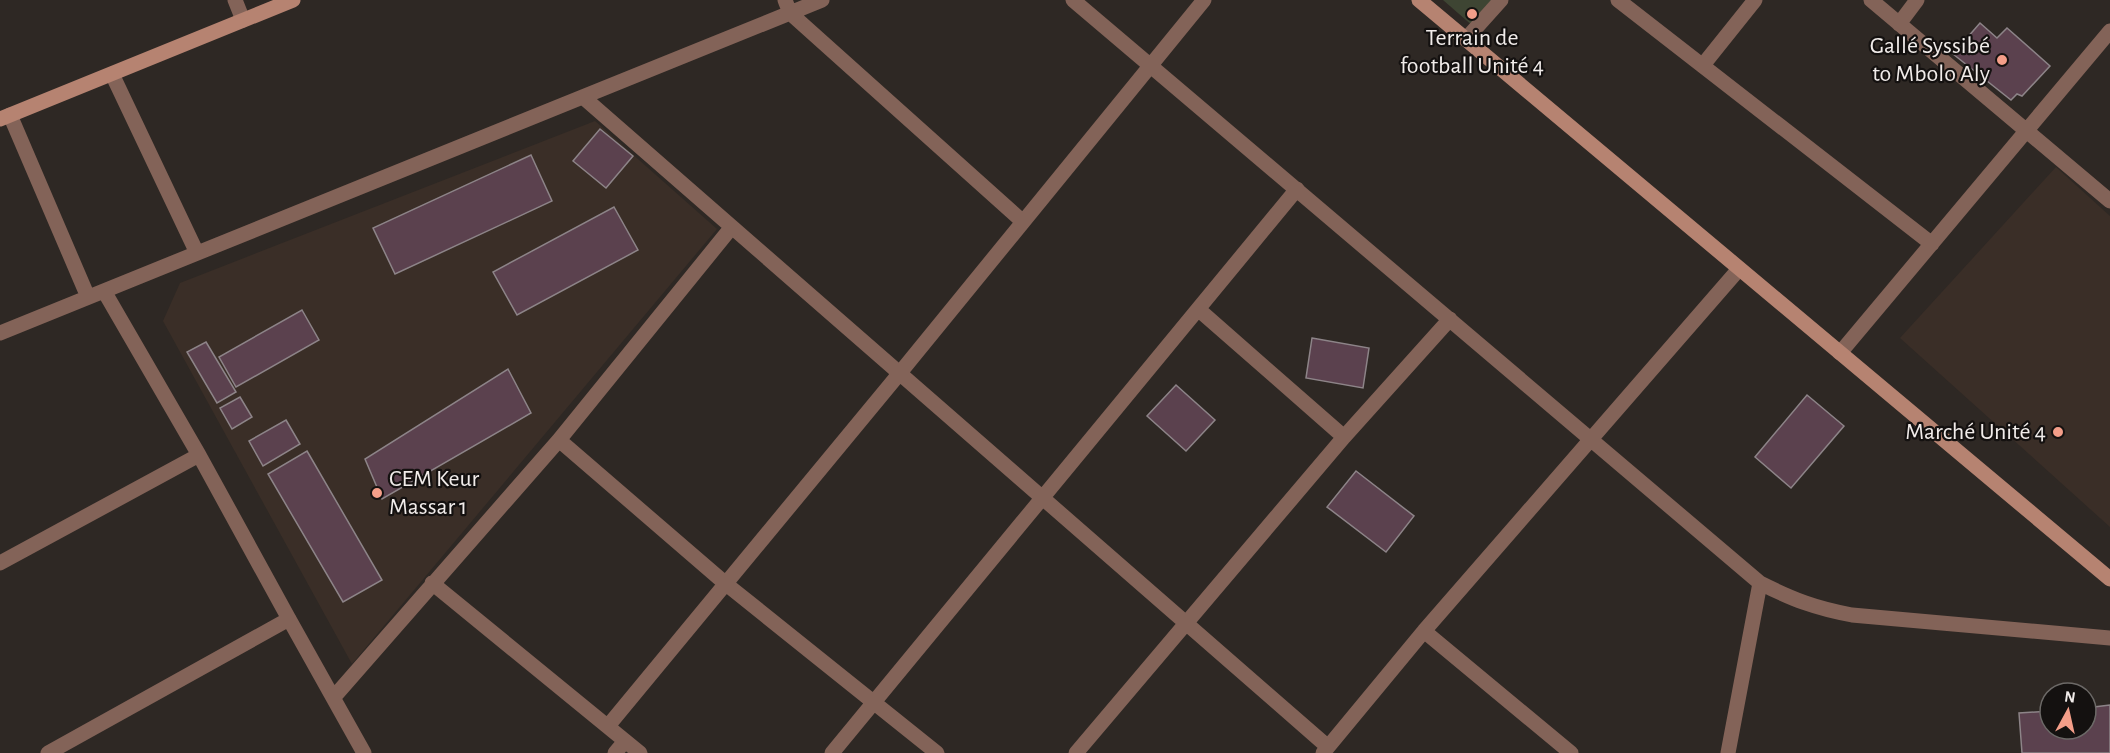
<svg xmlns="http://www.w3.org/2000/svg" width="2110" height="753" viewBox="0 0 2110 753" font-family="'Alegreya Sans',sans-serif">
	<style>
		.built { fill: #3a2e27 }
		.pitch { fill: #3e4533 }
		.building { fill: #5b414e; stroke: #8d8488; stroke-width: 1.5 }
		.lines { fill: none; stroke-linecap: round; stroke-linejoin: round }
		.street { stroke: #836358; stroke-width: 15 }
		.secondary { stroke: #b68371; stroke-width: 15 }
		.poi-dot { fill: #f49e89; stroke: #141110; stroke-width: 2 }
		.labels { text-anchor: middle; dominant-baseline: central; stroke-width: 4.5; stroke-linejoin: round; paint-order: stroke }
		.poi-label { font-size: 24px; fill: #f1ecea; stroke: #141110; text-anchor: end }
	</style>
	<rect width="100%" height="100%" fill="#2e2824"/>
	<!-- built -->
	<path class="built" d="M595,121L717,229L352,664L163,321L180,283Z
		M2056,167L2110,216V527L1900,338Z"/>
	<!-- pitch -->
	<path class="pitch" d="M1443,0H1496L1474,27Z"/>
	<!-- building -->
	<path class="building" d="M1980,23L1997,38L2007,28L2050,66L2022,96L2017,94L2011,100L1953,54Z
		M600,129L633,156L606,188L573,161Z
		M531,155L552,201L395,274L373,228Z
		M614,207L638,250L517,315L493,272Z
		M302,310L319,340L236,387L219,357Z
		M1312,338L1369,348L1363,388L1306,378Z
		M206,342L236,392L217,403L187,352Z
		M508,369L531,413L382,499L365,459Z
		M1176,385L1215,420L1186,451L1147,416Z
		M1807,395L1844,426L1791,488L1755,457Z
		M240,397L252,417L232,429L220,408Z
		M286,420L300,444L263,466L249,441Z
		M307,451L382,580L343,602L268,474Z
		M1356,471L1414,516L1386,552L1327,507Z
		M2110,705V753H2022L2019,713L2050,711V729H2086V708Z"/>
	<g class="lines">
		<!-- street -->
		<path class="street" d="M235,0L243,20
			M785,0L790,13L1022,221
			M1073,0L1760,583C1794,600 1815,608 1852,615L2110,638
			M1618,0L1932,244
			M1871,0L2110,201
			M1899,24L1917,0
			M1466,39L1501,0
			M1703,65L1755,0
			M112,74L197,253
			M583,97L1328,747
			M10,115L88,297
			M104,291L199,455L289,619L364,753
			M1198,309L1344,437
			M0,333L822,0
			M1840,353L2110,31
			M559,440L726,584L937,753
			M0,563L199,455
			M432,583L640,753
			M1424,631L1571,753
			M334,697L559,440L731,228
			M608,726L899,374L1204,0
			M48,753L289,619
			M615,753L625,741
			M832,753L1297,189
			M1076,753L1344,437L1450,319
			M1323,753L1424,631L1739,269
			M1728,753L1760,583"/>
		<!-- secondary -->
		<path class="secondary" d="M1419,0L2110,579
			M0,119L293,0"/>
	</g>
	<!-- markers -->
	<g class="poi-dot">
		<circle cx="1472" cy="14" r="6"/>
		<circle cx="2002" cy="60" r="6"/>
		<circle cx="2058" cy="432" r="6"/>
		<circle cx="377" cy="493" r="6"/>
	</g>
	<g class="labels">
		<!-- poi labels -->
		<g class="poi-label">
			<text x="1472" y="38" text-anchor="middle">Terrain de<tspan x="1472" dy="28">football Unité 4</tspan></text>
			<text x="1990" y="46">Gallé Syssibé<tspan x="1990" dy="28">to Mbolo Aly</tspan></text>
			<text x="2046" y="432">Marché Unité 4</text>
			<text x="389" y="479" text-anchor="start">CEM Keur<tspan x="389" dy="28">Massar 1</tspan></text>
		</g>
	</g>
	<!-- north arrow -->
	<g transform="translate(2068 711) rotate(8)"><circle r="28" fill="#141110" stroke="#6c6967" stroke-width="1.5"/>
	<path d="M0-4.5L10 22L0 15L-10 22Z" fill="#f49e89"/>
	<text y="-9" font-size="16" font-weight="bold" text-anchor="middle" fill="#f1ecea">N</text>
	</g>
</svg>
